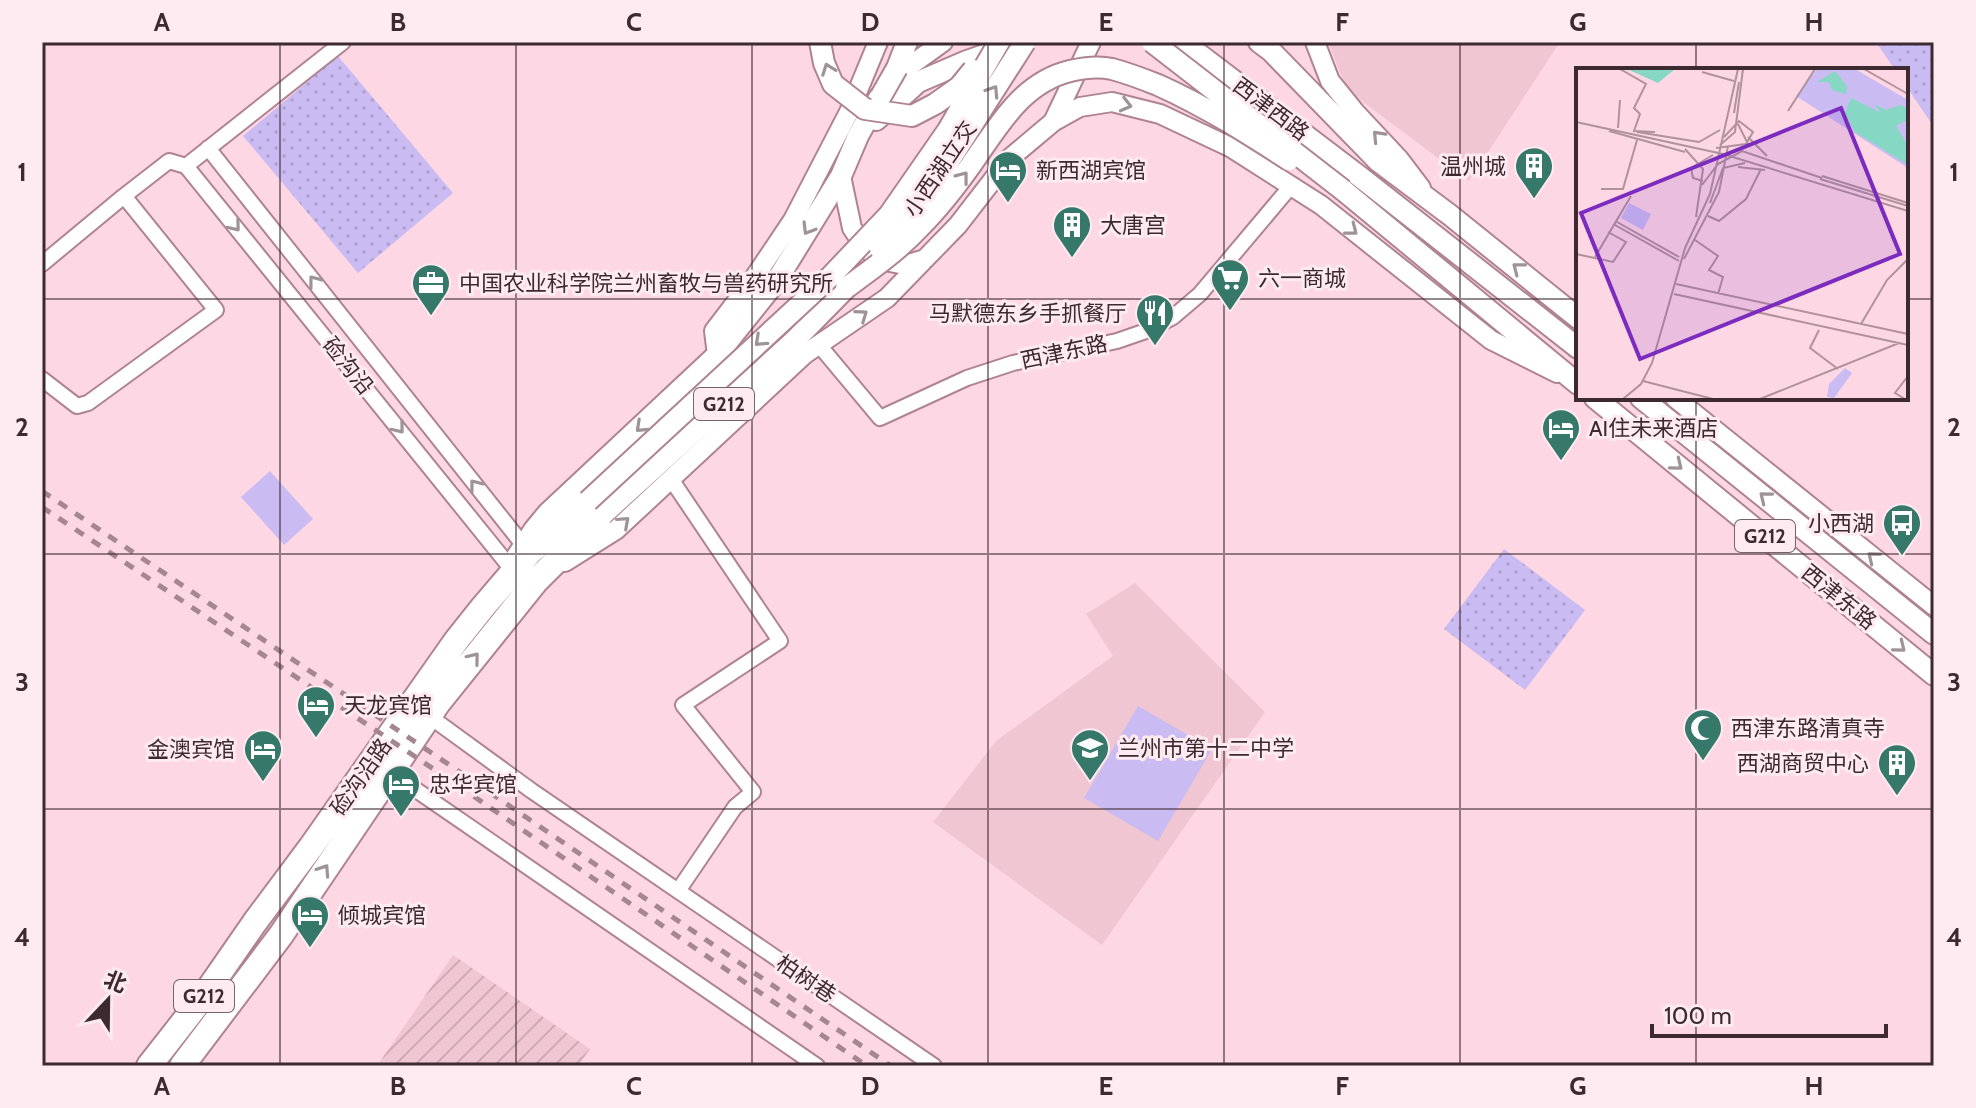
<svg xmlns="http://www.w3.org/2000/svg" width="1976" height="1108" viewBox="0 0 1976 1108" font-family="Cabin,'Noto Sans SC',sans-serif">
	<style>
		.built { fill: #f0c6d3 }
		.industrial { fill: url(#industrial-furrows) }
		.grass { fill: #cabbf2 }
		.park { fill: url(#park-dots) }
		.lines { fill: none; stroke-linecap: round; stroke-linejoin: round }
		.street-casing { stroke: #af8392; stroke-width: 18 }
		.secondary-casing { stroke: #af8392; stroke-width: 22 }
		.primary-casing { stroke: #af8392; stroke-width: 24 }
		.highway-casing { stroke: #af8392; stroke-width: 28 }
		.street { stroke: #fff; stroke-width: 14 }
		.secondary { stroke: #fff; stroke-width: 18 }
		.primary { stroke: #fff; stroke-width: 20 }
		.highway { stroke: #fff; stroke-width: 24 }
		.rail { stroke: #a48791; stroke-width: 5; stroke-dasharray: 10 10; stroke-linecap: butt }
		.primary-bridge-casing { stroke: #af8392; stroke-width: 24; stroke-linecap: butt }
		.primary-bridge { stroke: #fff; stroke-width: 20 }
		.oneway { stroke: #9e9498 }
		.grid { fill: none; stroke: #3c2a30; stroke-width: 2; stroke-opacity: 0.55 }
		.labels { text-anchor: middle; dominant-baseline: central; stroke-width: 6; stroke-linejoin: round; paint-order: stroke }
		.shield { fill: #feeaf1; stroke: #76646a; stroke-width: 2 }
		.shield-label { font-size: 20px; font-weight: bold; fill: #3c2a30 }
		.street-label { font-size: 22px; fill: #3c2a30; stroke: #feeaf1 }
		.poi-label { font-size: 22px; fill: #3c2a30; stroke: #feeaf1; text-anchor: start }
		.inset-road { fill: none; stroke: #b0929c; stroke-width: 2 }
		.view { fill: #7b2cbf; fill-opacity: 0.15; stroke: #7b2cbf; stroke-width: 4 }
		.inset-edge { fill: none; stroke: #3c2a30; stroke-width: 4 }
		.neatline { fill: none; stroke: #3c2a30; stroke-width: 3 }
		.grid-label { font-size: 26px; text-anchor: middle; font-weight: bold; fill: #3c2a30 }
	</style>
	<defs>
		<pattern id="industrial-furrows" width="10" height="10" patternUnits="userSpaceOnUse" patternTransform="scale(2)"><rect width="10" height="10" fill="#f0c6d3"/><path d="M-1 1l2-2M0 10L10 0M9 11l2-2" fill="none" stroke="#cfaab5"/></pattern>
		<pattern id="park-dots" width="8" height="8" patternUnits="userSpaceOnUse" patternTransform="scale(2)"><rect width="8" height="8" fill="#cabbf2"/><path d="M2 2h.1M6 6h.1" fill="none" stroke="#aea1d0" stroke-width="1.8" stroke-linecap="round"/></pattern>
	</defs>
	<rect width="100%" height="100%" fill="#fed7e4"/>
	<!-- built -->
	<path class="built" d="M1328,42H1560L1469,181L1347,90Z
		M1135,583L1265,712L1102,945L933,822L996,741L1113,656L1086,614Z"/>
	<!-- industrial -->
	<path class="industrial" d="M453,955L590,1049L578,1066H377Z"/>
	<!-- grass -->
	<path class="grass" d="M270,471L313,519L284,545L241,497Z
		M1138,706L1212,749L1158,841L1084,798Z"/>
	<!-- park -->
	<path class="park" d="M1876,42H1934V127L1906,86V70H1895Z
		M338,56L453,193L358,273L243,136Z
		M1504,549L1585,610L1525,690L1444,629Z"/>
	<g class="lines">
		<defs>
			<path id="street" d="M208,148L524,546
				M186,166L510,567
				M186,166L343,42
				M42,264L124,196L169,161L186,166
				M819,345L880,418L967,378L1013,363L1117,341L1146,331L1173,317L1200,294L1291,186
				M42,379L77,406L88,403L216,310L124,196
				M671,479L780,641L683,705L753,792L735,807L678,891
				M429,716L532,791L934,1066
				M390,772L817,1066"/>
			<path id="secondary" d="M1315,42L1330,81L1355,112L1399,159L1421,188
				M889,81L943,42
				M1053,122L1080,107L1112,102L1160,114L1230,147L1321,205L1491,340L1557,373
				M841,176L852,228L866,249L885,261L905,265L925,259
				M717,355L714,331L750,284L793,220L849,112L878,42
				M1675,398L1934,606
				M565,562L616,530L805,354L887,298L958,225L1009,159L1053,122L1091,42"/>
			<path id="primary" d="M1183,42L1359,176L1578,348
				M1259,42L1271,51L1378,161L1450,215L1578,318
				M897,68L907,42
				M876,120L918,82L967,61L1022,42
				M1343,190L1578,384
				M1595,398L1934,675
				M1641,398L1934,634
				M599,518L794,341L846,288
				M516,558L534,530L548,513L717,355L777,280L841,176L858,136L879,98"/>
			<path id="highway" d="M149,1066L203,997L255,922L311,847L456,641L483,607L530,552L588,501
				M182,1066L281,935L438,703L536,581L599,518"/>
		</defs>
		<!-- street casing -->
		<use href="#street" class="street-casing"/>
		<!-- secondary casing -->
		<use href="#secondary" class="secondary-casing"/>
		<!-- primary casing -->
		<use href="#primary" class="primary-casing"/>
		<!-- highway casing -->
		<use href="#highway" class="highway-casing"/>
		<!-- street -->
		<use href="#street" class="street"/>
		<!-- secondary -->
		<use href="#secondary" class="secondary"/>
		<!-- primary -->
		<use href="#primary" class="primary"/>
		<!-- highway -->
		<use href="#highway" class="highway"/>
		<!-- rail -->
		<path class="rail" d="M42,491L451,766L891,1066
			M42,507L444,776L867,1066"/>
		<defs>
			<path id="primary-bridge" d="M820,42L824,63L833,84L865,109L912,116L935,104L959,87L973,70
				M1152,42L1343,190
				M881,96L897,68
				M880,249L926,197L1025,42
				M846,288C872,269 899,250 921,226C939,208 956,186 971,165C998,127 1021,83 1070,71C1083,68 1098,66 1112,69C1127,73 1143,79 1158,85C1205,106 1247,133 1289,160
				M588,501L831,276L889,215L948,130L999,42"/>
		</defs>
		<!-- primary-bridge casing -->
		<use href="#primary-bridge" class="primary-bridge-casing"/>
		<!-- primary-bridge -->
		<use href="#primary-bridge" class="primary-bridge"/>
	</g>
	<!-- one-way arrows -->
	<defs><path id="oneway-chevron" d="M-2-3.5L2.5 0L-2 3.5" fill="none" stroke-width="1.6" stroke-linecap="round" stroke-linejoin="round" transform="scale(2)"/></defs>
	<g class="oneway">
		<use href="#oneway-chevron" transform="translate(828 69) rotate(-110)"/>
		<use href="#oneway-chevron" transform="translate(993 91) rotate(-57)"/>
		<use href="#oneway-chevron" transform="translate(1126 105) rotate(14)"/>
		<use href="#oneway-chevron" transform="translate(1378 136) rotate(-133)"/>
		<use href="#oneway-chevron" transform="translate(963 177) rotate(-52)"/>
		<use href="#oneway-chevron" transform="translate(235 226) rotate(51)"/>
		<use href="#oneway-chevron" transform="translate(808 229) rotate(121)"/>
		<use href="#oneway-chevron" transform="translate(1352 230) rotate(38)"/>
		<use href="#oneway-chevron" transform="translate(1518 268) rotate(-142)"/>
		<use href="#oneway-chevron" transform="translate(314 281) rotate(-128)"/>
		<use href="#oneway-chevron" transform="translate(862 315) rotate(-35)"/>
		<use href="#oneway-chevron" transform="translate(760 341) rotate(137)"/>
		<use href="#oneway-chevron" transform="translate(641 427) rotate(137)"/>
		<use href="#oneway-chevron" transform="translate(399 428) rotate(51)"/>
		<use href="#oneway-chevron" transform="translate(1677 465) rotate(39)"/>
		<use href="#oneway-chevron" transform="translate(475 485) rotate(-128)"/>
		<use href="#oneway-chevron" transform="translate(1765 497) rotate(-141)"/>
		<use href="#oneway-chevron" transform="translate(624 522) rotate(-42)"/>
		<use href="#oneway-chevron" transform="translate(1873 557) rotate(-141)"/>
		<use href="#oneway-chevron" transform="translate(1900 647) rotate(39)"/>
		<use href="#oneway-chevron" transform="translate(474 658) rotate(-51)"/>
		<use href="#oneway-chevron" transform="translate(324 870) rotate(-56)"/>
	</g>
	<!-- grid -->
	<path class="grid" d="M280,42V1066M516,42V1066M752,42V1066M988,42V1066M1224,42V1066M1460,42V1066M1696,42V70M42,299H1578M1906,299H1934M1696,398V1066M42,554H1934M42,809H1934"/>
	<!-- icons -->
	<defs>
		<symbol id="building-pin" viewBox="-11 -11 22 30"><path d="M0 17L-7.5 6A9.5 9.5 0 1 1 7.5 6Z" fill="#367869" stroke="#feeaf1"/><path d="M-4-6H4V6H1V3H-1V6H-4ZM-2.5-4.3h1.7v1.8h-1.7ZM.8-4.3h1.7v1.8H.8ZM-2.5-1h1.7V.8h-1.7ZM.8-1h1.7V.8H.8Z" fill="#fff"/></symbol>
		<symbol id="hotel-pin" viewBox="-11 -11 22 30"><path d="M0 17L-7.5 6A9.5 9.5 0 1 1 7.5 6Z" fill="#367869" stroke="#feeaf1"/><path d="M-6-4.5h1.5V1H6V5H4.5V3h-9V5H-6ZM-4 0a1.8 1.8 0 1 1 3.6 0ZM.5 0V-2.5h3Q6-2.5 6 0Z" fill="#fff"/></symbol>
		<symbol id="supermarket-pin" viewBox="-11 -11 22 30"><path d="M0 17L-7.5 6A9.5 9.5 0 1 1 7.5 6Z" fill="#367869" stroke="#feeaf1"/><path d="M-6-5.5h2.5l.6 2H6L4.5 2H-2.5L-4.4-4H-6ZM-1.5 3.2a1.3 1.3 0 1 0 .1 0ZM3 3.2a1.3 1.3 0 1 0 .1 0Z" fill="#fff"/></symbol>
		<symbol id="office-pin" viewBox="-11 -11 22 30"><path d="M0 17L-7.5 6A9.5 9.5 0 1 1 7.5 6Z" fill="#367869" stroke="#feeaf1"/><path d="M-6-3h4V-5.5h4V-3h4V5H-6ZM-1-4.5V-3h2v-1.5ZM-6 0V1H6V0Z" fill="#fff"/></symbol>
		<symbol id="restaurant-pin" viewBox="-11 -11 22 30"><path d="M0 17L-7.5 6A9.5 9.5 0 1 1 7.5 6Z" fill="#367869" stroke="#feeaf1"/><path d="M-5-6h1v4h1v-4h1v4h1v-4h1v5L-1.5 .5V6h-2V.5L-5-1ZM5-6V6H3V1.5H1.5Q1.5-4 5-6Z" fill="#fff"/></symbol>
		<symbol id="bus-pin" viewBox="-11 -11 22 30"><path d="M0 17L-7.5 6A9.5 9.5 0 1 1 7.5 6Z" fill="#367869" stroke="#feeaf1"/><path d="M-5-6H5V4H4V6H2V4H-2V6H-4V4H-5ZM-3.5-4V0h7V-4ZM-3.5 1.2v1.5H-2V1.2ZM2 1.2v1.5H3.5V1.2Z" fill="#fff"/></symbol>
		<symbol id="mosque-pin" viewBox="-11 -11 22 30"><path d="M0 17L-7.5 6A9.5 9.5 0 1 1 7.5 6Z" fill="#367869" stroke="#feeaf1"/><path d="M3.5-4.9A6 6 0 1 0 3.5 4.9A5 5 0 1 1 3.5-4.9Z" fill="#fff"/></symbol>
		<symbol id="school-pin" viewBox="-11 -11 22 30"><path d="M0 17L-7.5 6A9.5 9.5 0 1 1 7.5 6Z" fill="#367869" stroke="#feeaf1"/><path d="M0-5L7-2L0 1L-7-2ZM-4 1L0 2.5L4 1V4Q0 6-4 4Z" fill="#fff"/></symbol>
	</defs>
	<g fill-rule="evenodd">
		<use href="#building-pin" x="1512" y="144" width="44" height="60"/>
		<use href="#hotel-pin" x="986" y="148" width="44" height="60"/>
		<use href="#building-pin" x="1050" y="203" width="44" height="60"/>
		<use href="#supermarket-pin" x="1208" y="256" width="44" height="60"/>
		<use href="#office-pin" x="409" y="261" width="44" height="60"/>
		<use href="#restaurant-pin" x="1133" y="291" width="44" height="60"/>
		<use href="#hotel-pin" x="1539" y="406" width="44" height="60"/>
		<use href="#bus-pin" x="1880" y="501" width="44" height="60"/>
		<use href="#hotel-pin" x="294" y="683" width="44" height="60"/>
		<use href="#mosque-pin" x="1681" y="706" width="44" height="60"/>
		<use href="#school-pin" x="1068" y="726" width="44" height="60"/>
		<use href="#hotel-pin" x="241" y="727" width="44" height="60"/>
		<use href="#building-pin" x="1875" y="741" width="44" height="60"/>
		<use href="#hotel-pin" x="379" y="762" width="44" height="60"/>
		<use href="#hotel-pin" x="288" y="893" width="44" height="60"/>
	</g>
	<g class="labels">
		<!-- shield labels -->
		<g class="shield">
			<rect x="694" y="388" width="60" height="32" rx="6"/>
			<rect x="1735" y="520" width="60" height="32" rx="6"/>
			<rect x="174" y="980" width="60" height="32" rx="6"/>
		</g>
		<g class="shield-label">
			<text x="724" y="404">G212</text>
			<text x="1765" y="536">G212</text>
			<text x="204" y="996">G212</text>
		</g>
		<!-- street labels -->
		<g class="street-label">
			<text transform="translate(1271 109) rotate(37)">西津西路</text>
			<text transform="translate(940 169) rotate(-56)">小西湖立交</text>
			<text transform="translate(1064 352) rotate(-12)">西津东路</text>
			<text transform="translate(348 366) rotate(51)">硷沟沿</text>
			<text transform="translate(1839 597) rotate(39)">西津东路</text>
			<text transform="translate(361 777) rotate(-55)">硷沟沿路</text>
			<text transform="translate(806 979) rotate(34)">柏树巷</text>
		</g>
		<!-- poi labels -->
		<g class="poi-label">
			<text x="1506" y="166" text-anchor="end">温州城</text>
			<text x="1036" y="170">新西湖宾馆</text>
			<text x="1100" y="225">大唐宫</text>
			<text x="1258" y="278">六一商城</text>
			<text x="459" y="283">中国农业科学院兰州畜牧与兽药研究所</text>
			<text x="1127" y="313" text-anchor="end">马默德东乡手抓餐厅</text>
			<text x="1589" y="428">AI住未来酒店</text>
			<text x="1874" y="523" text-anchor="end">小西湖</text>
			<text x="344" y="705">天龙宾馆</text>
			<text x="1731" y="728">西津东路清真寺</text>
			<text x="1118" y="748">兰州市第十二中学</text>
			<text x="235" y="749" text-anchor="end">金澳宾馆</text>
			<text x="1869" y="763" text-anchor="end">西湖商贸中心</text>
			<text x="429" y="784">忠华宾馆</text>
			<text x="338" y="915">倾城宾馆</text>
		</g>
	</g>
	<!-- overview -->
	<g transform="translate(1576 68)">
		<rect width="332" height="332" fill="#fed7e4"/>
		<path d="M241,1H279L332,32V100L220,28ZM53,135L75,146L67,162L45,150ZM269,300L276,305L258,330L251,329L253,316Z" fill="#cabbf2"/>
		<path d="M51,1H99L82,15ZM259,3L271,18L270,26L256,22L253,14H241ZM275,30L305,45L298,36L310,42L324,37L332,41V51L320,58L332,78V97L279,64L269,45Z" fill="#86d7c3"/>
		<path class="inset-road" d="M44,1L70,16L58,40L64,46L58,63L79,64M288,1L332,26M126,4L158,13M212,43L239,1M158,45L163,14M0,54L147,86L332,143M162,56L173,78M42,60L44,32M33,63L109,84M61,64L123,74L144,62M172,69L191,88M144,77L159,64L167,1M140,80L170,76L177,64L163,53L148,69M109,81L127,101L120,149M162,99L189,102M246,108L332,135M244,111L332,138M127,113L117,110L115,100L137,87M126,117L142,96L166,83L246,110M25,121H47L61,72M134,135L147,100L169,95M132,148L143,153L170,131L185,101M41,154L103,189M39,157L103,193M119,172L142,188L133,202L147,209L142,226M109,180L134,126L162,1M0,186L37,194L50,174L32,164M19,189L55,128M108,191L143,124L152,78M100,216L332,266M98,226L332,277M285,256L311,212L332,191M243,262L234,280L262,301M67,313L137,331M47,331L65,316L76,295L109,180M184,331L323,275M329,331L319,325L332,308"/>
		<path class="view" d="M265,40L324,186L64,291L5,145Z"/>
		<rect width="332" height="332" class="inset-edge"/>
	</g>
	<!-- border -->
	<rect width="1976" height="1108" fill="none" stroke="#feeaf1" stroke-width="88"/>
	<!-- north arrow -->
	<g transform="translate(108 1000) rotate(22)" stroke="#feeaf1" stroke-width="6" paint-order="stroke">
	<path d="M0-6L14 30L0 20L-14 30Z" fill="#3c2a30"/>
	<text y="-12" font-size="22" font-weight="bold" text-anchor="middle" fill="#3c2a30">北</text>
	</g>
	<!-- scale -->
	<path d="M1652 1024v12h234v-12" fill="none" stroke="#3c2a30" stroke-width="4"/>
	<text x="1664" y="1024" font-size="24" fill="#3c2a30" stroke="#feeaf1" stroke-width="6" paint-order="stroke">100 m</text>
	<rect x="44" y="44" width="1888" height="1020" class="neatline"/>
	<g class="grid-label">
		<text x="162" y="31">A</text>
		<text x="398" y="31">B</text>
		<text x="634" y="31">C</text>
		<text x="870" y="31">D</text>
		<text x="1106" y="31">E</text>
		<text x="1342" y="31">F</text>
		<text x="1578" y="31">G</text>
		<text x="1814" y="31">H</text>
		<text x="22" y="181">1</text>
		<text x="1954" y="181">1</text>
		<text x="22" y="436">2</text>
		<text x="1954" y="436">2</text>
		<text x="22" y="691">3</text>
		<text x="1954" y="691">3</text>
		<text x="22" y="946">4</text>
		<text x="1954" y="946">4</text>
		<text x="162" y="1095">A</text>
		<text x="398" y="1095">B</text>
		<text x="634" y="1095">C</text>
		<text x="870" y="1095">D</text>
		<text x="1106" y="1095">E</text>
		<text x="1342" y="1095">F</text>
		<text x="1578" y="1095">G</text>
		<text x="1814" y="1095">H</text>
	</g>
</svg>
